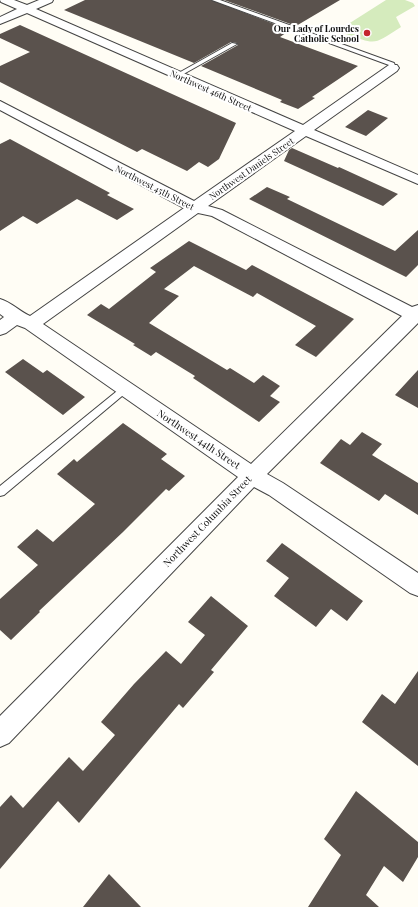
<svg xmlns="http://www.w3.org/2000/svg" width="418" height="907" viewBox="0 0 418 907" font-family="'Playfair Display',serif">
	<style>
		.green { fill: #d5ebbd }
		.building { fill: #5a524d }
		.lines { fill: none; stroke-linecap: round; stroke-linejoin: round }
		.service-casing { stroke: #444; stroke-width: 2 }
		.minor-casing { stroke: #444; stroke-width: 2 }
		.service { fill: #fff; fill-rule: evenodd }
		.minor { fill: #fff; fill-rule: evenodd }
		.poi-dot { fill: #c4262e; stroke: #fff; stroke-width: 1.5 }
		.labels { text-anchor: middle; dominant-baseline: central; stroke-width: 4; stroke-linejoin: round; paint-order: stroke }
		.far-poi-label { font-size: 9px; font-weight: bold; fill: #111; stroke: #fff; text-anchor: end }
		.far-street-label { font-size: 9px; fill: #111; stroke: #fff }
		.street-label { font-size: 10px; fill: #111; stroke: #fff }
	</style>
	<rect width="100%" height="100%" fill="#fffdf5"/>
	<!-- green -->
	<path class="green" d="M386,0H405L413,3L415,6L396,17L401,27C373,45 377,45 346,34L342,28Z"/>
	<!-- building -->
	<path class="building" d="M85,0H211L290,30L280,37L358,66L312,97L315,98L298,109L280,102L282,100L201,66L238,45L237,43L231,42L194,63L64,10Z
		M224,0H340L296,26Z
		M20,25L236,123L219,159L208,167L199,162L187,171L142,149L137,152L0,82V66L30,52L0,38V34Z
		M368,110L388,118L366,136L345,127Z
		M10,139L110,193L107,195L134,209L117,220L77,199L37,224L23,216L0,231V144Z
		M292,148L338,168L339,167L398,194L383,206L284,161L289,150Z
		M267,187L290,197L287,199L395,251L418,230V265L406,277L249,199Z
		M189,241L246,270L252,265L354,319L316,357L295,345L316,326L257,293L253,297L194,266L164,289L179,296L149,323L227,370L230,368L254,383L263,375L280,386L270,396L280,402L259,422L193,378L195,376L156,352L151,356L133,345L135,344L87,315L101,304L109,309L156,272L150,268Z
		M23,359L43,373L47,370L85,397L63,415L5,372Z
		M418,370V408L395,395Z
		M123,423L167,454L161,459L185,476L169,491L166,489L123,532L39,611L40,612L11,640L0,630V599L38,565L17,547L37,529L53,542L95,504L57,474L74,459L77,462Z
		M362,432L382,444L372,455L418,483V515L385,494L379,501L320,463L341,439L350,445Z
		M282,543L363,601L347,621L331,609L316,627L274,596L289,578L266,561Z
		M211,596L248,626L211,670L214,672L183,708L179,704L79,823L58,801L0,869V807L11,795L23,808L69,757L83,771L115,735L101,722L134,684L166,651L181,664L205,635L188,622Z
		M418,671V766L362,722L382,694L395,704Z
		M356,791L418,842V857L403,882L384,866L366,895L379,907H308L341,855L324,839Z
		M109,874L141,907H83Z"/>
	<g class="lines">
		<defs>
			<path id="service" d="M212,0H220L394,63L396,68L391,69L389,65Z
				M232,43L237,44L180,76L175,75Z
				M125,385L128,387L130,389L128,391L4,495L0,496V486L122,387Z"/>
			<path id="minor" d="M0,0H14L27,5L39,0H53L52,2L36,9L303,125L389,65H397L399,68L397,71L314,130L418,175V184L306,136L208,206L222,210L412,307L418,305V323L267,474L283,483L418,573V596L410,593L269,495L254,487L9,743L0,747V716L238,477L25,328L17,325L6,333L0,335V320L4,317L0,314V299C11,302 19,311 30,316L184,208L0,110V101L194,201L295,131L27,13L0,24V17L17,9L1,2ZM198,213L212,216L402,316L251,464L43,324Z"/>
		</defs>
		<!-- service casing -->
		<use href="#service" class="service-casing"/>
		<!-- minor casing -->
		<use href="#minor" class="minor-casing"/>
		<!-- service -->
		<use href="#service" class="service"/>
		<!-- minor -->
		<use href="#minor" class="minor"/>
	</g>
	<!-- markers -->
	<circle class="poi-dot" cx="367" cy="33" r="4"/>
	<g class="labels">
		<!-- far-poi labels -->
		<g class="far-poi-label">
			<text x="359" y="28">Our Lady of Lourdes<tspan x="359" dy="10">Catholic School</tspan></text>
		</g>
		<!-- far-street labels -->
		<g class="far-street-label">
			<text transform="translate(211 90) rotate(24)">Northwest 46th Street</text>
			<text transform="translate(251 168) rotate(-35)">Northwest Daniels Street</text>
			<text transform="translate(155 187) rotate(27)">Northwest 45th Street</text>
		</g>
		<!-- street labels -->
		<g class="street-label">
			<text transform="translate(199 439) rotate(34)">Northwest 44th Street</text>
			<text transform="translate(207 521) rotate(-46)">Northwest Columbia Street</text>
		</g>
	</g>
</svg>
